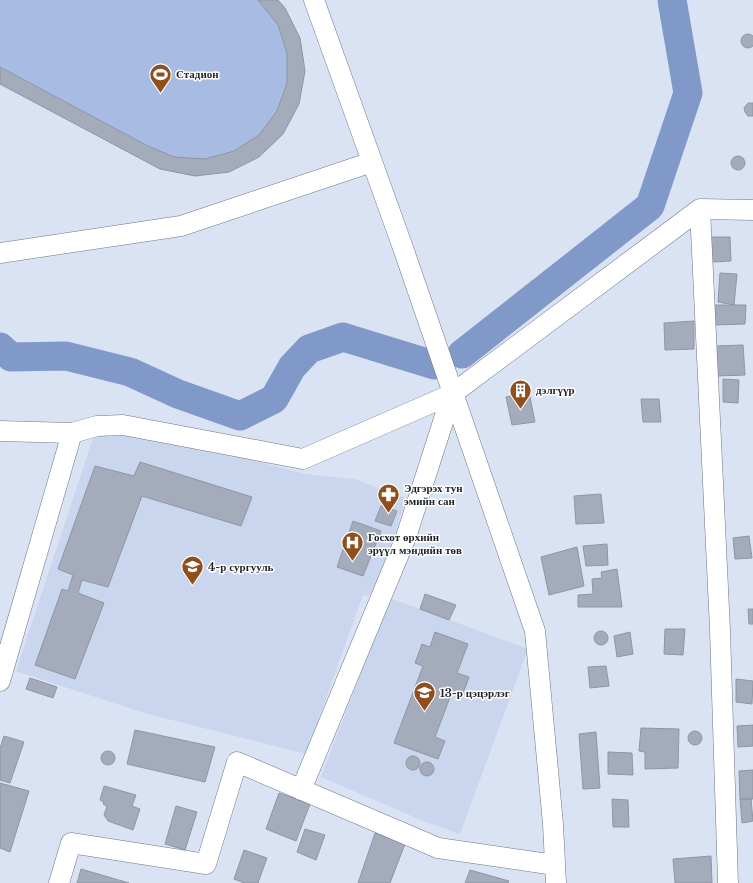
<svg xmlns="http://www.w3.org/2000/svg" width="753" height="883" viewBox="0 0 753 883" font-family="'Libre Baskerville',serif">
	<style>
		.built { fill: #cad6ee }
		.garden { fill: #a8bce3 }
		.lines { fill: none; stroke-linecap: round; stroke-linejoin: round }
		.river { stroke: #8199c8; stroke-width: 29 }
		.building { fill: #a4acbc; stroke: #8e96a6 }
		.minor-casing { stroke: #6e7584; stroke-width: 21 }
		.minor { stroke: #fff; stroke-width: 20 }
		.labels { text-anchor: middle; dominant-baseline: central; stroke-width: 3; stroke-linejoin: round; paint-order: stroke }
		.poi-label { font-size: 11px; font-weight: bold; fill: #1d2026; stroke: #fff; text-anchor: start }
	</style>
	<rect width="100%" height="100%" fill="#dae3f4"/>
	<!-- built -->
	<path class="built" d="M97,426L207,448L305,474L354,479L406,498L394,537L384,566L369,596L363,595L306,754L144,713L16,671Z
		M390,598L528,649L460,834L423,821L321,777Z"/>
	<!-- garden -->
	<path class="garden" d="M0,0H278L285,8L300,38L305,71L299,104L283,134L259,157L229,172L195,176L160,169L0,84Z"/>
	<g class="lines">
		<!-- river -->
		<path class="river" d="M0,347L11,357L66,356L130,372L178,394L240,416L274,399L292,367L309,349L343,337L434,365
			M462,354L650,206L688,93L672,0"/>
	</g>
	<!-- building -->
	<path class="building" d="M258,0H278L285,8L300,38L305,71L299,104L283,134L259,157L229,172L195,176L160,169L0,84V67L146,145L174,157L205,159L234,151L259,135L277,111L287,83V53L278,25Z
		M741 41a7 7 0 1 1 14 0a7 7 0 1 1-14 0Z
		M748,103H753V116H748L745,112L744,108Z
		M731 163a7 7 0 1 1 14 0a7 7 0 1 1-14 0Z
		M711,237H730L731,261L712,262Z
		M720,273L737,274L734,305L718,302Z
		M713,305H746L745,324L714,325Z
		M694,321V349L665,350L664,323Z
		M743,345L745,375L717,376L715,346Z
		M723,379L739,380L738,403L723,402Z
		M529,392L535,422L512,425L506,397Z
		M641,399H659L661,422H643Z
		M140,462L252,497L241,526L142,496L108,587L82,580L78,593L104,603L75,679L35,665L62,589L68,591L73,575L58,569L95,466L134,476Z
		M601,494L604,523L576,524L574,496Z
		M381,506L397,511L391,526L375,521Z
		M353,521L381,531L363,576L337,567Z
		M749,536L752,558L735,559L733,538Z
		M607,544L608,565L586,566L583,546Z
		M577,547L584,586L549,595L541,557Z
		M617,569L622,607H578V595L593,594L592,579L602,578L601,572Z
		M425,594L456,605L449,620L420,609Z
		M748,609H753V624H749Z
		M665,629H685L683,655L664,654Z
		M594 638a7 7 0 1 1 14 0a7 7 0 1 1-14 0Z
		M435,632L468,644L457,673L469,677L462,696L452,692L435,737L445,741L438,759L394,743L423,666L415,663L422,644L430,647Z
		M630,632L633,654L617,657L614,636Z
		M606,666L609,686L590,688L588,667Z
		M30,678L57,687L53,698L26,689Z
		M736,679L753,681L752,704L736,702Z
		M753,725V746L738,747L737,726Z
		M641,728L679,729L678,768L645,769V752L639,751Z
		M135,730L215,747L205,782L127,764Z
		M688 738a7 7 0 1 1 14 0a7 7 0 1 1-14 0Z
		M596,732L600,788L583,789L579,734Z
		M4,736L24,742L10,783L0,780V748Z
		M101 758a7 7 0 1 1 14 0a7 7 0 1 1-14 0Z
		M608,752L632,753L633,775L608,774Z
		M406 763a7 7 0 1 1 14 0a7 7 0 1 1-14 0Z
		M420 769a7 7 0 1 1 14 0a7 7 0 1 1-14 0Z
		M753,770V799H740L739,771Z
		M0,783L29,791L10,852L0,848Z
		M104,786L136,795L132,806L140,809L133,830L108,821L104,815L107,806L103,804L104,802L100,800Z
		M279,793L310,804L296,841L266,829Z
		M612,799L628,800L629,827H613Z
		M740,799H751L753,821L742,823Z
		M176,806L197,812L185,850L165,844Z
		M305,829L325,835L316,860L297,852Z
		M375,833L405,844L390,883H358Z
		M244,850L267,858L258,883H244L234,879Z
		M711,856L712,883H675L673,859Z
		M81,869L129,883H77Z
		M470,870L509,881L508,883H465Z"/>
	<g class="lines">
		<defs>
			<path id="minor" d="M314,0L402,245L535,631L553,824L556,883
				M700,209L720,630L728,883
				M0,253L181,226L372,162
				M0,431L72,433L97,426L123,425L303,459L452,394L700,209L753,210
				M0,681L72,433
				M301,790L406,537L452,394
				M59,883L71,843L206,864L237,762L438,848L555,865"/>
		</defs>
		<!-- minor casing -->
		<use href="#minor" class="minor-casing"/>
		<!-- minor -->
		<use href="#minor" class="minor"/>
	</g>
	<!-- icons -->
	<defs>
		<symbol id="stadium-pin" viewBox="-11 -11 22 30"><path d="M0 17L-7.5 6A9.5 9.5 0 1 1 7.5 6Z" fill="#904e1c" stroke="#fff"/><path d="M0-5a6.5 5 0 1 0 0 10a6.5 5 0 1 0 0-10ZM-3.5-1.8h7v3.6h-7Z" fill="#fff"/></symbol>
		<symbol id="building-pin" viewBox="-11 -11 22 30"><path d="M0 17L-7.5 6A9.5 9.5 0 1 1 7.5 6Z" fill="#904e1c" stroke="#fff"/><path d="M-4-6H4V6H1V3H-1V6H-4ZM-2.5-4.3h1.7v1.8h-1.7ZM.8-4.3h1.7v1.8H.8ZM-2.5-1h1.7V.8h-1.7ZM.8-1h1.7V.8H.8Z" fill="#fff"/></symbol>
		<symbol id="pharmacy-pin" viewBox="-11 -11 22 30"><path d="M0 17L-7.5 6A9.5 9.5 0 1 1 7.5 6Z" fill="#904e1c" stroke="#fff"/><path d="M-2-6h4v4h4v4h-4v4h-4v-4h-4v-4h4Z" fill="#fff"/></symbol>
		<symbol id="hospital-pin" viewBox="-11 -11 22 30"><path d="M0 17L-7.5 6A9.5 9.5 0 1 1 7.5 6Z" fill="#904e1c" stroke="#fff"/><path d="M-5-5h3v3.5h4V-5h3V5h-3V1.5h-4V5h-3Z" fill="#fff"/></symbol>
		<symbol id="school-pin" viewBox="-11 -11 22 30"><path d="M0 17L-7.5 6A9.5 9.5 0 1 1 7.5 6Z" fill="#904e1c" stroke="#fff"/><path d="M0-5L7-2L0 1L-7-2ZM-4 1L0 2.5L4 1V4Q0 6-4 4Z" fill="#fff"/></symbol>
	</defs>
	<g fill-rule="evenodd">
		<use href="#stadium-pin" x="148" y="62" width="25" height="34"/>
		<use href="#building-pin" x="508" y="378" width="25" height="34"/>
		<use href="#pharmacy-pin" x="376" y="482" width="25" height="34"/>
		<use href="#hospital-pin" x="340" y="530" width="25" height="34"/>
		<use href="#school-pin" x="180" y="554" width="25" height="34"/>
		<use href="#school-pin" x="412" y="680" width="25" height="34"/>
	</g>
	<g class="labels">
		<!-- poi labels -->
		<g class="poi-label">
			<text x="176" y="74">Стадион</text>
			<text x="536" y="390">дэлгүүр</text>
			<text x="404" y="488">Эдгэрэх тун<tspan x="404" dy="13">эмийн сан</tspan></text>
			<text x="368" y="537">Госхот өрхийн<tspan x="368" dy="13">эрүүл мэндийн төв</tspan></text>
			<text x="208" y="567">4-р сургууль</text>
			<text x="440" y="693">13-р цэцэрлэг</text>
		</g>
	</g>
</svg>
